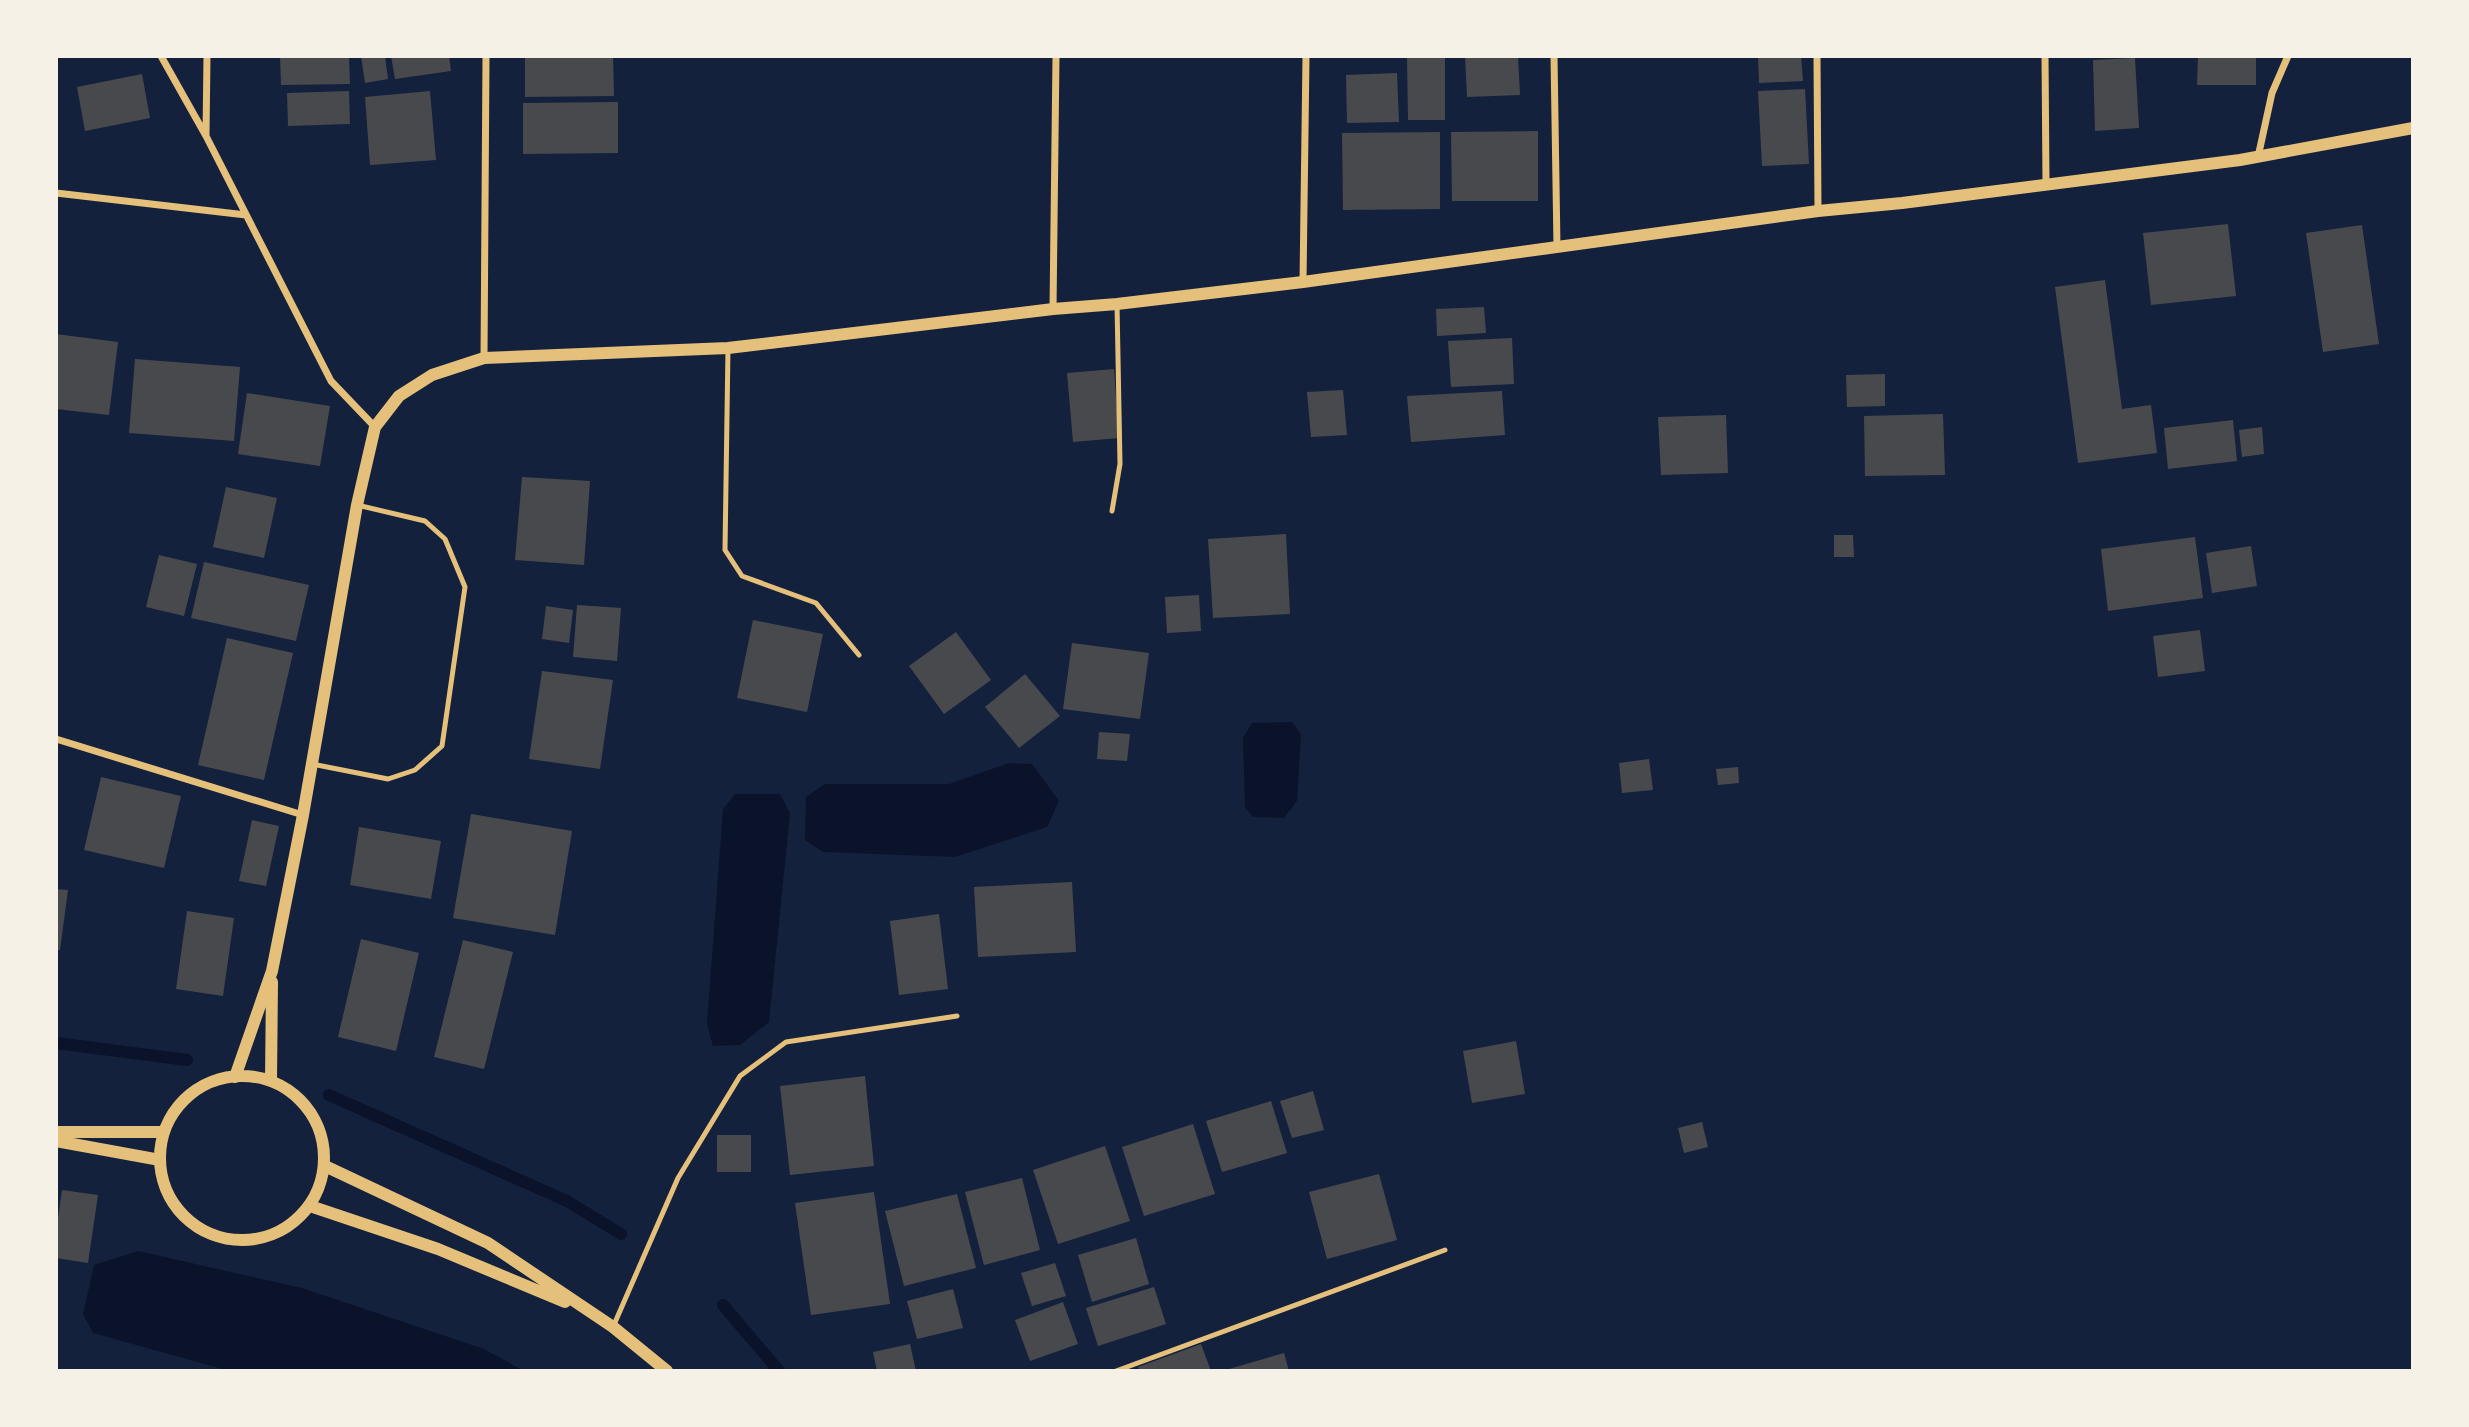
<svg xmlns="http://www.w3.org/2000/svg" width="2469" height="1427" viewBox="0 0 2469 1427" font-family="Cabin,sans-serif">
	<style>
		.water { fill: #0b132b }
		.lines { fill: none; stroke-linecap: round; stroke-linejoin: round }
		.stream { stroke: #0b132b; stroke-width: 12 }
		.building { fill: #48494c }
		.service { stroke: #e5c07b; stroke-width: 5 }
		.minor { stroke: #e5c07b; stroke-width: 7 }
		.tertiary { stroke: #e5c07b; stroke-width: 12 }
	</style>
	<rect width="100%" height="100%" fill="#14213d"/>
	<!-- water -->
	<path class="water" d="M1292,722L1301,734L1297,801L1284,818L1253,817L1245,807L1243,738L1252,723Z
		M1009,763L1032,764L1059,801L1047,827L955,857L823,852L805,840L806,797L825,784H949Z
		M735,794H780L790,813L769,1022L740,1045L713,1046L707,1024L723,809Z
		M138,1251L302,1288L484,1349L524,1371H230L93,1333L83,1314L94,1265Z"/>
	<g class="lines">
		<!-- stream -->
		<path class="stream" d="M56,1043L187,1060
			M329,1095L567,1201L621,1234
			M723,1305L779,1371"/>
	</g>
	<!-- building -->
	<path class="building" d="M280,56H349L350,84L281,85Z
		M361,56H385L388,79L365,83Z
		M391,56H449L451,71L395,79Z
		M525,56H613L614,96L525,97Z
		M1465,56H1518L1520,95L1467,97Z
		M1758,56H1801L1803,81L1759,83Z
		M2198,56H2256V85H2197Z
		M1445,57V120H1408L1407,58Z
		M2135,58L2139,128L2095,131L2093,60Z
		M1397,73L1399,122L1347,123L1346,75Z
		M142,74L150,118L85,131L77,87Z
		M1805,89L1809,164L1762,166L1758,91Z
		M349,91L350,124L288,126L287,93Z
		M430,91L436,160L370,165L365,97Z
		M618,102V153L523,154V103Z
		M1538,131V201H1452L1451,132Z
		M1440,132V209L1343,210L1342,133Z
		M2228,224L2236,296L2151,305L2143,233Z
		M2362,225L2379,344L2323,352L2306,233Z
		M2105,280L2122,409L2151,405L2157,453L2078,463L2055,287Z
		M1484,307L1486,333L1437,336L1436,309Z
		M56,334L118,342L109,415L56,409Z
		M1512,338L1514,384L1451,387L1448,341Z
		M135,359L240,367L234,441L129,433Z
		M1114,369L1119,438L1073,442L1067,373Z
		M1885,374V406L1847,407L1846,375Z
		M1343,390L1347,435L1311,437L1307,392Z
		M1502,391L1505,435L1411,442L1407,396Z
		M247,393L330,406L320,466L238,454Z
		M1943,414L1945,475L1865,476L1864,416Z
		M1726,415L1728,473L1661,475L1658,417Z
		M2233,420L2237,461L2168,469L2164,428Z
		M2262,427L2264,454L2242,457L2239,430Z
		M522,477L590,481L584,565L515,560Z
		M226,487L277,498L264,558L213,547Z
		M1286,534L1290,614L1213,618L1208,539Z
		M1834,535H1853L1854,557H1834Z
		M2195,537L2203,598L2108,611L2101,549Z
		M2251,546L2257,586L2212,593L2206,553Z
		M159,555L197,564L184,616L146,607Z
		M204,562L309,585L296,641L191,618Z
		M1199,595L1201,631L1167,633L1165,597Z
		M577,605L621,608L617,661L573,657Z
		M546,606L573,610L569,643L542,639Z
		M753,620L823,634L807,712L737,698Z
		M2200,630L2205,671L2158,677L2153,636Z
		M956,632L991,680L944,714L909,666Z
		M227,638L293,653L264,780L198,765Z
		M1072,643L1149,653L1140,719L1063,709Z
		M542,671L613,680L600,769L529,759Z
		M1025,674L1060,716L1019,748L985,707Z
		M1099,732L1130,734L1127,761L1097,759Z
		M1649,759L1653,790L1622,793L1619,763Z
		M1738,767L1739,783L1718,785L1716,769Z
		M101,777L181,796L164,868L84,850Z
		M471,814L572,831L555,935L453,918Z
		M252,820L279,826L266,886L239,881Z
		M359,827L441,841L431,899L350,885Z
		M1072,882L1076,952L978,957L974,887Z
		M56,889L68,890L60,950H56Z
		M187,911L234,918L223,996L176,989Z
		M939,914L948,989L899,995L890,921Z
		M361,939L419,953L396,1051L338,1037Z
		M463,940L513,952L484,1069L434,1057Z
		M1516,1041L1525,1094L1472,1103L1463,1051Z
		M865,1076L874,1166L790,1175L780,1086Z
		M1313,1091L1324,1130L1292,1138L1280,1101Z
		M1271,1101L1287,1153L1222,1172L1206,1121Z
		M1702,1122L1708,1147L1684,1153L1678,1128Z
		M1193,1124L1215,1194L1144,1216L1122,1147Z
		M717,1135H751V1172H717Z
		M1105,1146L1130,1221L1058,1244L1033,1170Z
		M1379,1174L1397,1240L1327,1259L1309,1192Z
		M1022,1178L1040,1250L984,1265L965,1192Z
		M62,1190L98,1195L88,1263L56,1258V1232Z
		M874,1192L890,1304L811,1315L795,1203Z
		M957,1194L976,1268L904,1286L885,1211Z
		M1136,1238L1149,1284L1092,1302L1078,1255Z
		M1055,1263L1066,1296L1032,1306L1021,1273Z
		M1154,1287L1166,1324L1098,1346L1086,1308Z
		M953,1289L963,1328L917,1339L907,1301Z
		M1063,1302L1078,1344L1030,1361L1015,1320Z
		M910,1344L916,1371H877L873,1352Z
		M1201,1344L1211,1371H1140L1138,1367Z
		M1284,1353L1289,1371H1230L1229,1369Z"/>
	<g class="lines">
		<!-- service -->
		<path class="service" d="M728,348L725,550L742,576L816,603L859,655
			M1112,511L1120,464L1117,304
			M312,764L388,779L415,770L442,746L465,587L445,539L425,521L357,505
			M613,1327L678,1178L740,1076L786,1042L957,1016
			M1116,1371L1445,1250"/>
		<!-- minor -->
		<path class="minor" d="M161,56L206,136L331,381L375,427
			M1554,56L1557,247
			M1817,56L1818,211
			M2045,56L2046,184
			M206,135L207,56
			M2258,157L2272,93L2288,56
			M56,193L246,215
			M1303,282L1306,56
			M1053,309L1056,56
			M484,358L486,56
			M56,739L303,815"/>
		<!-- tertiary -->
		<path class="tertiary" d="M160 1158a82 82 0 1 1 164 0a82 82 0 1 1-164 0Z
			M235,1077L272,971L303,815L357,505L375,427L399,396L432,375L484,358L728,348L1053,309L1117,304L1303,282L1818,211L1902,203L2240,160L2413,128
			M271,1081L272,982
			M56,1132H164
			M56,1141L160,1160
			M325,1166L488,1243L613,1327L667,1371
			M310,1206L438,1249L565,1302"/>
	</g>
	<!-- border -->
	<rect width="2469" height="1427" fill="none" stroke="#f6f1e7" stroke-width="116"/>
</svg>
